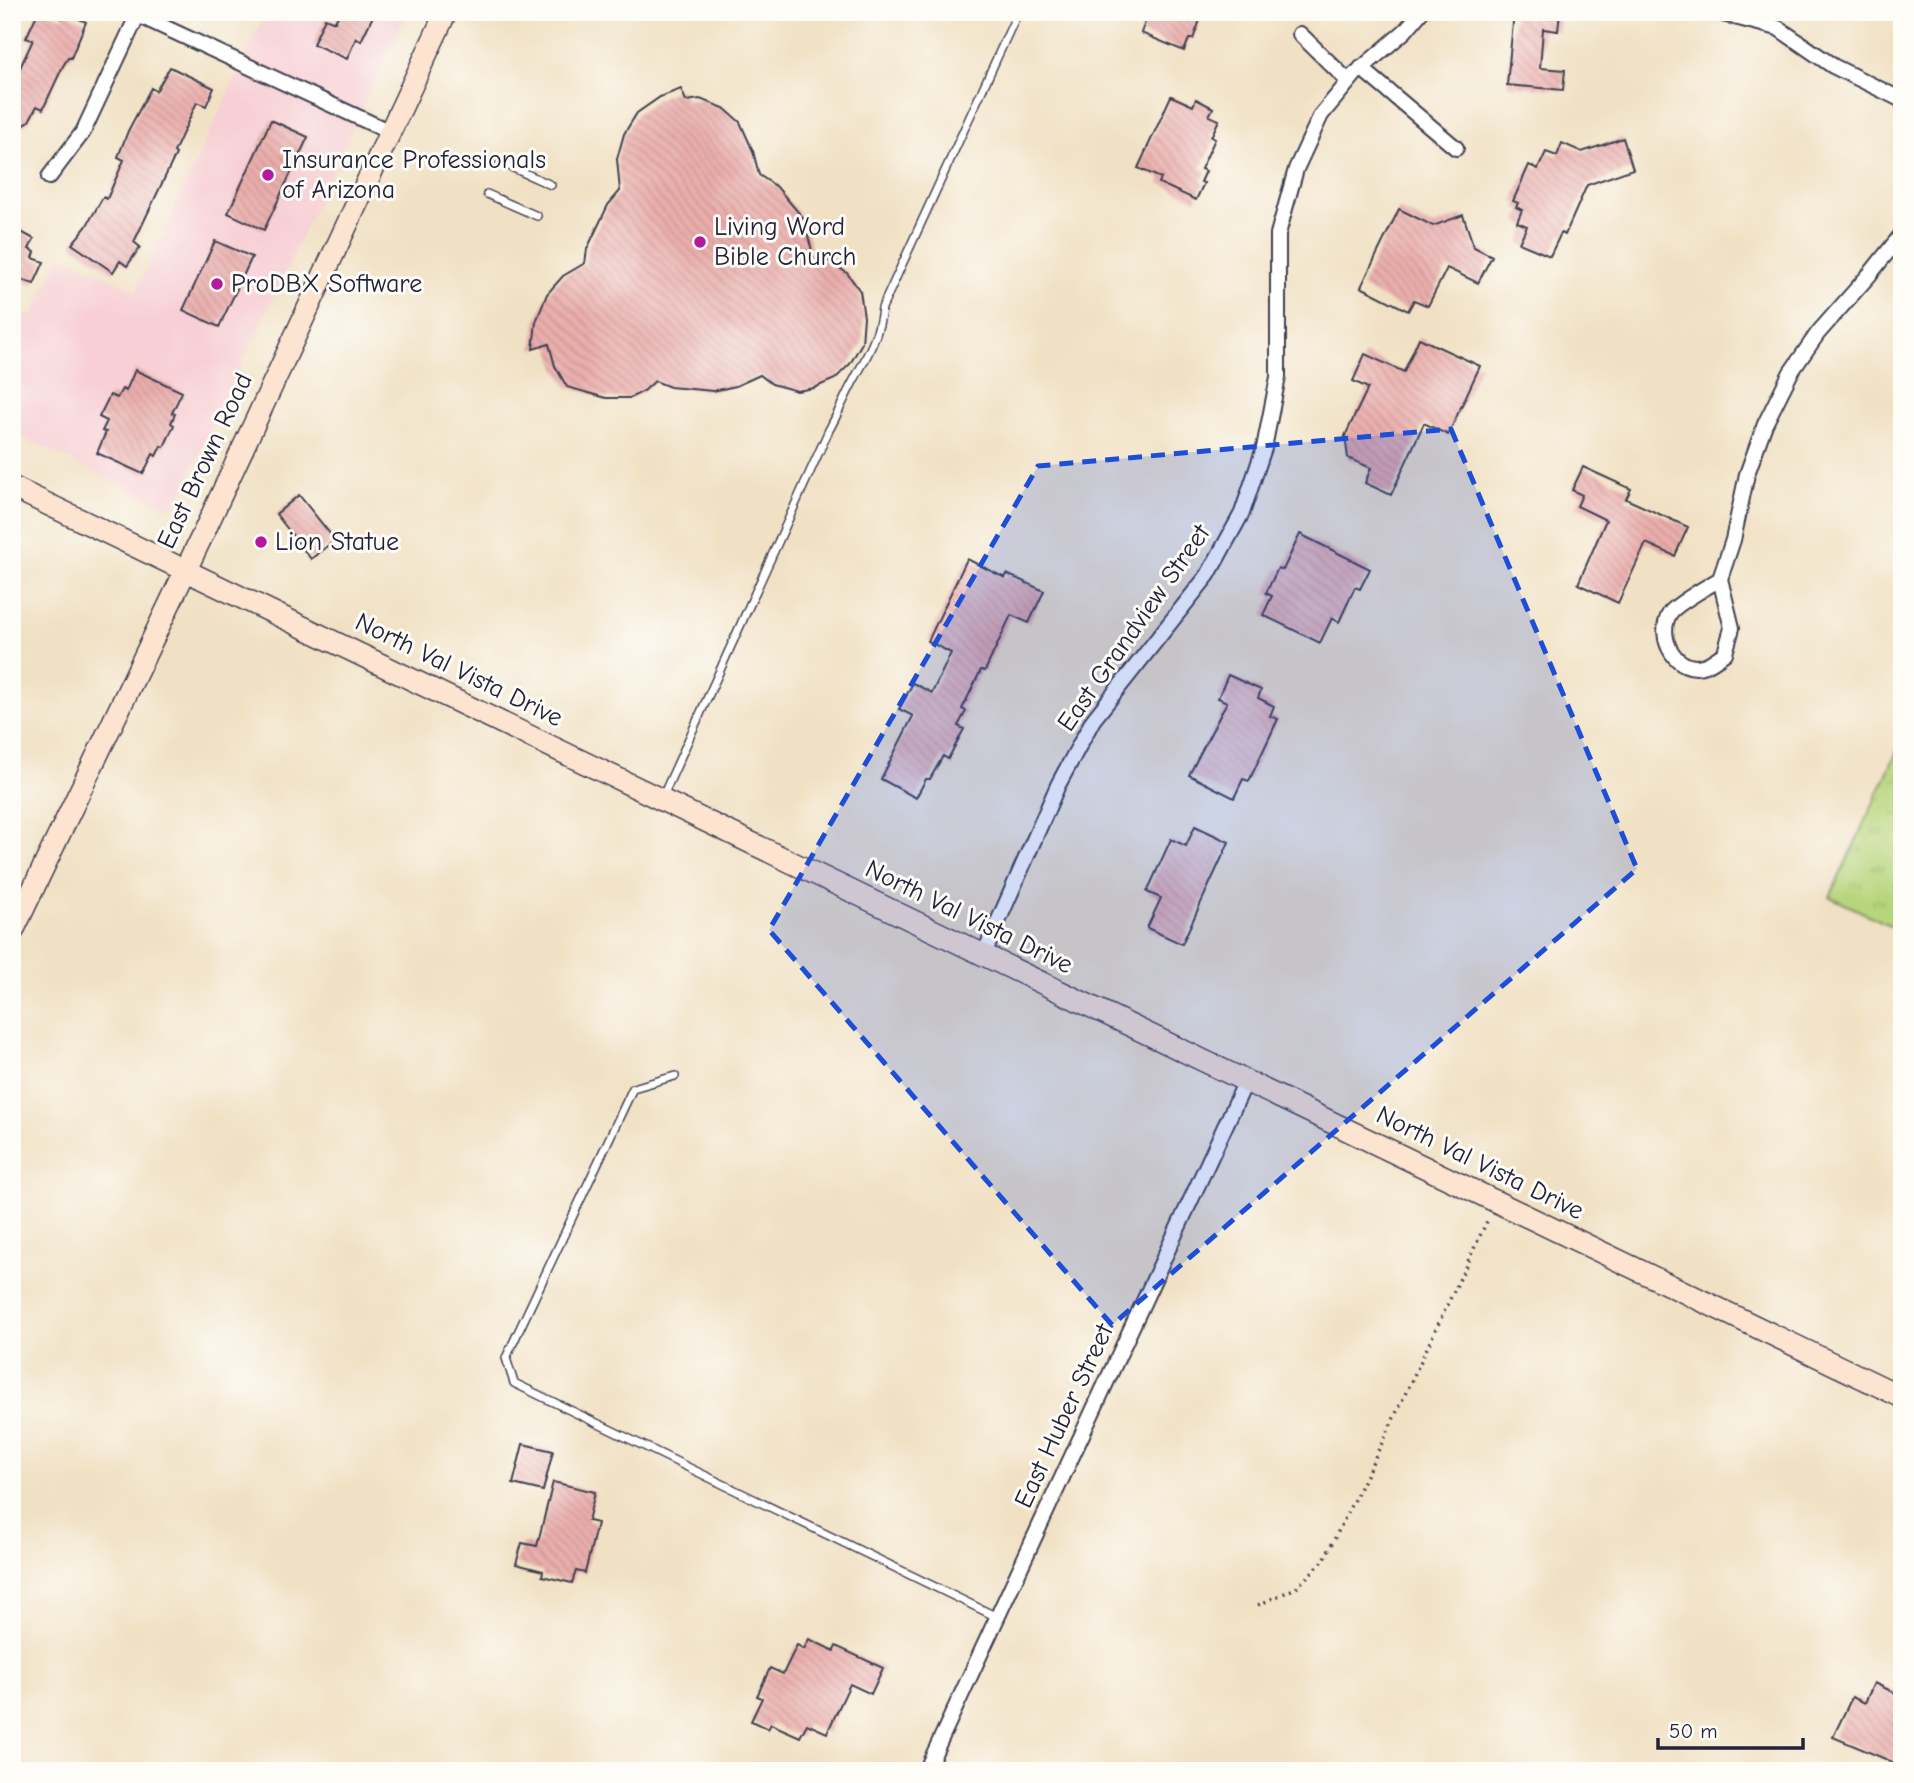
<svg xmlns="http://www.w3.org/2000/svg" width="1914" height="1783" viewBox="0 0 1914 1783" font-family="'Comic Neue',sans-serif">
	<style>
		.built { fill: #f7cfd4 }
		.park { fill: url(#park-tufts); stroke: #6c7c5c; stroke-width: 2 }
		.building { fill: url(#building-back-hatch) }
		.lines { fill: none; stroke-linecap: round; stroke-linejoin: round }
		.service-casing { stroke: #413f50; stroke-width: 10 }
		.minor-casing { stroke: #413f50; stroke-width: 18 }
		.secondary-casing { stroke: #413f50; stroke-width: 24 }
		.path { stroke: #413f50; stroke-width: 3.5; stroke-dasharray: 2 5; stroke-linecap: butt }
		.service { stroke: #fff; stroke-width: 7 }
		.minor { stroke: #fff; stroke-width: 14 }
		.secondary { stroke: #fde4d1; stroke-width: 21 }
		.marked { fill: #1d4ed8; fill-opacity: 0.2; stroke: #1d4ed8; stroke-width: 5; stroke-dasharray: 14 9; stroke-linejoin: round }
		.poi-dot { fill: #b5179e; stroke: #fdfcf7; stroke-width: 2.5 }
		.labels { text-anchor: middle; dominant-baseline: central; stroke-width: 6; stroke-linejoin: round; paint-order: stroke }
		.poi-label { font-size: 26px; fill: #22223b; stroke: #fdfcf7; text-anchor: start }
		.street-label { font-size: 26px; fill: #22223b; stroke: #fdfcf7 }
	</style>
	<defs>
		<pattern id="park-tufts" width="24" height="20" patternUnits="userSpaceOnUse" patternTransform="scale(1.75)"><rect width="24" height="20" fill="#b7d57c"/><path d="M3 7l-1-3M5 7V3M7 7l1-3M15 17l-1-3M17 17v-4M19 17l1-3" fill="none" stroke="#9db76c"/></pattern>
		<pattern id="building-back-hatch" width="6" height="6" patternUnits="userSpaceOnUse" patternTransform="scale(1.75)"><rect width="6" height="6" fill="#eaaeac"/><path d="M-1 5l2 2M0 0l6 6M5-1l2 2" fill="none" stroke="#c89595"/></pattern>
	</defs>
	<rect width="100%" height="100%" fill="#fdfcf7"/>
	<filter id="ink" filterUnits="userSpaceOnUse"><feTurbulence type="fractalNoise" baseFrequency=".0143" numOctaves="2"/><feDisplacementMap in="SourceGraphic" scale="14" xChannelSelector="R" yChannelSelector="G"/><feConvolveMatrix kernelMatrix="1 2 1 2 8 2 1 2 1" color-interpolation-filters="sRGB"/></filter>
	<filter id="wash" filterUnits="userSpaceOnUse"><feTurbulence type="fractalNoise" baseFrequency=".00686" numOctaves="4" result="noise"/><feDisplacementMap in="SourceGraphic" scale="28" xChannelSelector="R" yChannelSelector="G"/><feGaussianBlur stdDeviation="1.57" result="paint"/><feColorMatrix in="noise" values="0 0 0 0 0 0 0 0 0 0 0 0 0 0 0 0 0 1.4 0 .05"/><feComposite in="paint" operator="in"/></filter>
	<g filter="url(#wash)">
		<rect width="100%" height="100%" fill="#f1e1c4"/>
		<!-- built -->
		<path class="built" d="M266,12H407L173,510L12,432V308L32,317L61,255L136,290Z"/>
		<!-- park -->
		<path class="park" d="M1902,741V931L1830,897Z"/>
		<g id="blocks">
			<!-- building -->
			<path class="building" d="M38,12H50L62,18L64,12L86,22L71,58H68L63,66L43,109L37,106L29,121L22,126L12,121V67L19,70L33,40L26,38Z
				M340,12H375L361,41L356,38L347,59L313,44L325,18L335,22Z
				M1149,12H1203L1193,39H1189L1184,51L1141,33Z
				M1514,12H1560L1558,31L1543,29L1540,68L1565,70L1563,90L1507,85Z
				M170,67L214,88L206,106L197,102L174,152L176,154L134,242L140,247L127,266L120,261L113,272L72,244L86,227L103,197L107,199L124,160L118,157L128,131L151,88L156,91Z
				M681,89L686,101L700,99L724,108L740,122L753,151L759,175L777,187L803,218L814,258L825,259L847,273L860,291L864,317L862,343L850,364L835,379L814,388L797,391L772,384L760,375L736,386L713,391L670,387L655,381L644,391L630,398H606L567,387L555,366L549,344L533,349L536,322L547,294L563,276L585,263L587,249L608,205L620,191L617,159L624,134L637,113L660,97Z
				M1171,96L1193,106L1196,99L1213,108L1209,116L1219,120L1211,137L1215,139L1201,169L1206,171L1201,182L1204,183L1196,200L1159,183L1161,178L1138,168Z
				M271,120L308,137L264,230L228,213Z
				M1623,138L1633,169L1587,185L1565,235L1561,233L1550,256L1519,243L1527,226L1517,222L1522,210L1516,207L1518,203L1513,201L1529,165L1538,169L1546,152L1557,156L1562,143L1582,152Z
				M1399,209L1433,226L1463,215L1474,247L1492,256L1478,283L1447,268L1428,306L1414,300L1408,311L1361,287Z
				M12,227L34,239L29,249L35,252L33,258L44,262L34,284L23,280L12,294Z
				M215,241L252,257L219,327L183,310Z
				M1419,338L1480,366L1448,435L1424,423L1391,495L1365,483L1371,468L1348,458L1345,436L1368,388L1353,381L1365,354L1404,372Z
				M135,370L182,392L172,413L175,414L171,423L174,425L164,447L161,446L156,456L153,454L143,474L97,453L106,432L102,431L107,421L99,417L110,395L117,398L122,389L126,391Z
				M1583,467L1631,489L1626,499L1688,527L1675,556L1646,543L1618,603L1578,584L1606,520L1577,506L1582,495L1572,490Z
				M299,495L335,540L311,559L276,514Z
				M1300,534L1370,569L1360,589L1355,587L1339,622L1332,618L1320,643L1263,615L1272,596L1266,593L1278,568L1283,570Z
				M967,559L1005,578L1007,574L1044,591L1029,623L1011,615L985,671L981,670L962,709L966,711L958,726L964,729L948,759L943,756L930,779H926L916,798L881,779L913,716L899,709L913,683L932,693L951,653L928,641Z
				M1228,675L1261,690L1258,698L1274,706L1270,716L1278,719L1249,781L1243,779L1234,798L1189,775L1227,702L1218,698Z
				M1195,826L1229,842L1182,944L1147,928L1161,898L1147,892L1171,839L1186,846Z
				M523,1444L553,1451L543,1491L513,1484Z
				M553,1482L595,1492L588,1521L597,1523L585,1573L576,1571L572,1583L542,1576L543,1571L516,1564L522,1543L537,1546Z
				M809,1639L834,1651L836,1646L883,1668L871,1694L850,1684L827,1733L807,1724L800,1737L771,1724L768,1729L751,1721L762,1698L757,1696L770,1668L783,1674L797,1645L804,1649Z
				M1874,1683L1902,1696V1766L1833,1737L1852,1697L1865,1703Z"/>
		</g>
	</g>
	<g filter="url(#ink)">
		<use href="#blocks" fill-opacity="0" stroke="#413f50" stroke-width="2"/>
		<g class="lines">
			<defs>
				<path id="service" d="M500,162L551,185
					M487,194L537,216
					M662,798L829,430C838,414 845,396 854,380C867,356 879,336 882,308L1018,12
					M675,1076L633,1088L506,1358L514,1383L997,1617"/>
				<path id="minor" d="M1715,12L1778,28L1833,66L1902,100
					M138,15L390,132
					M1300,34L1348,81
					M1361,68L1456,148
					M49,177L83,132L139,12
					M1720,579C1710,585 1676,604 1670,613C1655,637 1677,676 1706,665C1713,662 1719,657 1725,653L1732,628L1720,579L1733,540L1747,474L1765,424L1791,372L1818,333L1870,274L1902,234
					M983,956L1058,785L1093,720L1208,575L1242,513L1264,448L1278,377V234L1296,169L1321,115L1355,74L1405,31L1421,12
					M926,1771L1246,1081"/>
				<path id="secondary" d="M12,487L1902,1397
					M12,933L203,534L446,12"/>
			</defs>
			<!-- service casing -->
			<use href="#service" class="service-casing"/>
			<!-- minor casing -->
			<use href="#minor" class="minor-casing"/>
			<!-- secondary casing -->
			<use href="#secondary" class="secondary-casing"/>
			<!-- path -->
			<path class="path" d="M1258,1605L1296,1588L1324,1560L1383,1441L1488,1219"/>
			<!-- service -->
			<use href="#service" class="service"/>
			<!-- minor -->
			<use href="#minor" class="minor"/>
			<!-- secondary -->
			<use href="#secondary" class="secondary"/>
		</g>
	</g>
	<!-- marked area -->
	<path class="marked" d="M1451,429L1637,869L1112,1325L769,930L1038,466Z"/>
	<!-- markers -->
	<g class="poi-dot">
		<circle cx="268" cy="175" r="7"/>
		<circle cx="700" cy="242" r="7"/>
		<circle cx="217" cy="284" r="7"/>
		<circle cx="261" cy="542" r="7"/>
	</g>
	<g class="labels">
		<!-- poi labels -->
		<g class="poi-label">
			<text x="282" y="160">Insurance Professionals<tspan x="282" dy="30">of Arizona</tspan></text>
			<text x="714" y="227">Living Word<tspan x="714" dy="30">Bible Church</tspan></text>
			<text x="231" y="284">ProDBX Software</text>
			<text x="275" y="542">Lion Statue</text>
		</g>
		<!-- street labels -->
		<g class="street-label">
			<text transform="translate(205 461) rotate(-65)">East Brown Road</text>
			<text transform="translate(1134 628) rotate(-55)">East Grandview Street</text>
			<text transform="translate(459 670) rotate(26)">North Val Vista Drive</text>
			<text transform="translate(969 917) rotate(26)">North Val Vista Drive</text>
			<text transform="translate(1480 1163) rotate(26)">North Val Vista Drive</text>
			<text transform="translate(1064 1416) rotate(-65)">East Huber Street</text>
		</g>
	</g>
	<!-- margin -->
	<rect width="1914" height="1783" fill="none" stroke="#fdfcf7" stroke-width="42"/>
	<!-- scale -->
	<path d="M1658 1738v10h145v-10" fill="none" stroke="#22223b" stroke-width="3.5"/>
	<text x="1669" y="1738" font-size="21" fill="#22223b" stroke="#fdfcf7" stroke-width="5" paint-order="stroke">50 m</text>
</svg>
